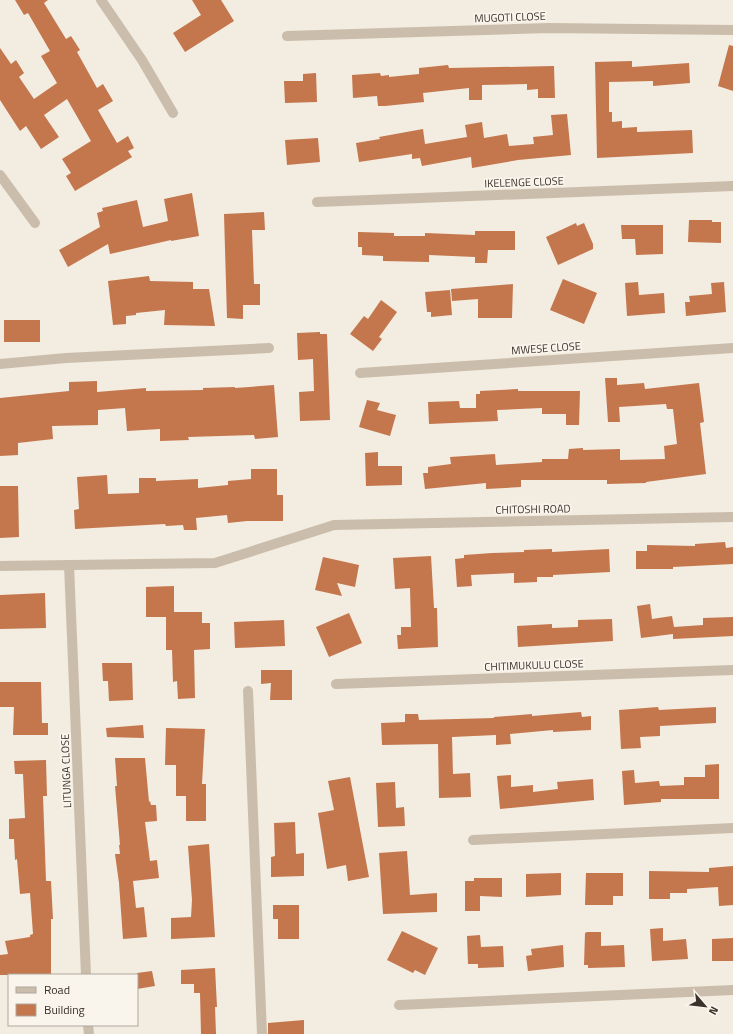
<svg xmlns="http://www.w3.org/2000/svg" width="733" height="1034" viewBox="0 0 733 1034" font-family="'Titillium Web',sans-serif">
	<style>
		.building { fill: #c4764d }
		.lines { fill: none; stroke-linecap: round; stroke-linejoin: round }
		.street { stroke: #cbbdab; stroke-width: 10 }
		.labels { text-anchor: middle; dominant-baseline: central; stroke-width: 3.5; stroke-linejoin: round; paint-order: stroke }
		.street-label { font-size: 11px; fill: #39312a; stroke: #faf5ec }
	</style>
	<rect width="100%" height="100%" fill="#f3ece0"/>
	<!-- building -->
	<path class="building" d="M15,0H48L44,3L66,39L71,36L80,50L77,52L97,88L103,84L113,101L98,110L117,143L128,136L134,148L128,151L132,157L75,191L66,176L71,173L62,159L91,141L67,99L44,115L59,137L41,149L26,126L20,131L0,100V48L11,64L16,60L24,73L19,77L34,99L57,83L41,56L50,51L28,13L24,15Z
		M192,0H221L234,21L185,52L173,33L201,15Z
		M729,45L733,46V91L718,86Z
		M632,61V67L689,63L690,83L653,86V81L609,82V112H612V122L622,121V128L637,127V132L692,130L693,153L597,158L595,62Z
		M448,65L449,68L554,66L555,98H538V89L527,90V84L482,85V100H469V88L423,93L424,102L385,106H378L377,96L353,98L352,75L380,73L381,76L389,75V77L419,74V68Z
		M316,73L317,102L285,103L284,81H303V74Z
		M567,114L571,155L518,160L472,168L471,157L422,166L420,158L412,159V154L359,162L356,143L380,139L379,137L423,129L425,144L467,137L465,125L482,122L484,138L507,134L509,146L534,144L533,137L553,135L551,115Z
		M318,138L320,162L287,165L285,140Z
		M192,193L199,236L171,241V240L110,254L108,244L68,267L59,250L100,227L97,213L103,211L102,208L137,200L143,227L168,221L164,199Z
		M264,212L265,230H252L254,284H260V305H243V319L227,318L224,214Z
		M689,220H712V222H721V243L688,242Z
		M576,223L577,226L584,223L593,244V249L558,265L546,237Z
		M621,225H663V254L636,255L635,239H622Z
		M475,231H515V250H488L487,263H475V257L429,255V262L383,261V256L362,255V247H358V232L394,233V236H425V233L475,235Z
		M149,276L150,281L193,282V289H209L215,326L164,325L165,310L136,313V315L126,316V324L113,325L108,281Z
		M563,279L597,293L584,324L550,310Z
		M638,282L639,295L664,293L665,313L627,316L625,283Z
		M724,282L726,312L686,316L685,302H690L689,296L712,294L711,283Z
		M513,284L512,318H478V299L452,301L451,289Z
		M450,290L452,315L431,317V312H427L425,292Z
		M381,300L397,312L379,337L382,339L373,351L350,334L364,316L368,319Z
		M4,320H40V342H4Z
		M320,332V334H327L330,420L300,421L299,392L314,391L313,359L298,360L297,333Z
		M605,378H617V385L644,383L645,389L699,383L704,422L700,423L706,474L646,482V483L607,484V480H521V487L486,489V483L425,489L423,473H428V467L451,464L450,457L495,454L496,465L542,462V459H568L569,449L583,448V450L620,449V460L665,459L664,446L677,444L673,409H667L666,404L619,407L620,422H608Z
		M97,381V392L146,388V391L203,390V388L235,387V388L274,385L278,437L255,439L254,435L188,437L189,440L160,441V429L127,431L125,408L98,410V425L52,426L53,439L18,443V455L0,456V398L69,391V382Z
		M518,389V391H580L579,425H566V414H542V408L497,410L498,421L429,424L428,402L459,401L460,408H476V394H480V391Z
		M367,400L380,403L377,410L396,415L390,436L359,427Z
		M378,452V466H402V485L366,486L365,453Z
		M251,469H277V495H283V521H247L228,523L227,515L196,518L197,530H184L183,525L166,526L165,524L75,529L74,510L79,509L77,477L107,475L108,494L139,493V478H156V481L198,479V488L228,485V481L251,479Z
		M0,486H18L19,537L0,538Z
		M725,542L726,548L733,547V564L673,567V569H636V551H647V545L695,546V544Z
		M552,549V552L609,549L610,572L553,575V577H537V582L514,583V573L471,575L472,586L457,587L455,559L464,558V555L492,553L524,552V550Z
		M431,556L434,608H437L438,647L398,649L397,635H401V627H411L410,588L395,589L393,558Z
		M323,557L359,565L355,587L337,583L342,596L315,590Z
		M174,586V612H202V623H210V649L194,650L195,698L178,699L177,681L173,682L172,650H166V617H146V587Z
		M45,593L46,628L0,629V595Z
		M650,604L652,619L672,616L674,627L703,625V618L733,617V636L673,639V634L641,638L637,606Z
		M349,613L362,643L329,657L316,627Z
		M612,619L613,641L518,647L517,626L552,624V628L578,627V620Z
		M284,620L285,646L235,648L234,622Z
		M102,663H132L133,700L109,701L108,681H103Z
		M261,670H292V700H270L271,683L261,684Z
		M0,682H41L42,723H48V735H13L14,707H0Z
		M658,707L659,710L716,707V723L660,726V736L640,737L641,748L621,749L619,710Z
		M581,712L582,717L591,716V730L553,732V730L510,734L511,744L496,745V735L452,737L453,774L470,773L471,797L439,798L438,744L382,745L381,723L405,722V714H418L419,720L494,718V717L532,714V716Z
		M143,725L144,738L107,737L106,728Z
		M166,728L205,729L202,784H206V821H186V796H176V765H165Z
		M115,758H145L149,802L150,801L151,805H156L157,821L145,822L150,861L157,860L159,878L133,881L136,908L144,907L147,937L123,939L119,883L115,854H120L119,845H120L115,786H117Z
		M46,760L47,796H43L46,881H51L53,919H51V975H0V955L8,954L5,941L30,937V935L33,934L30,893L20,894L17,859L15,860L14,839H9V819L25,818L23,774H15L14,761Z
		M719,764V799H661V802L624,805L622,771L634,770L635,783L659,781L660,786L684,785V777H705V765Z
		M511,775V787L533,785V792L558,789L557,782L593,779L594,800L500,809L497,776Z
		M350,777L369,877L348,881L346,865L327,869L318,813L334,810L328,781Z
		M395,782L396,808L404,807L405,826L378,827L376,783Z
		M295,822L296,854L304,853V876L271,877V857L275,856L274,823Z
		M209,844L215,937L171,939V918L191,917L192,900L188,846Z
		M407,851L410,895L437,893V912L383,914L379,853Z
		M733,866V905L719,906L718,887L687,889V893H670V899H649V871L709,872V868Z
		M561,873V895L526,897V874Z
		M586,873H623V896H613V905H585Z
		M474,878H502V897L480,896V911H465V881H474Z
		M273,905H299V939H278V919H273Z
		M663,928V941L686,939L688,959L652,961L650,929Z
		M402,931L438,948L425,975L415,970L413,973L387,960Z
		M587,932H601V946L624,945L625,967L588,968V965H584L585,933Z
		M480,935L481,947L503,946L504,967L478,968V964H468L467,936Z
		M733,938V961H712V939Z
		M563,945L564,967L528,971L526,956L532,955L531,949Z
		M215,968L217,1007H215L216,1034H201L200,993H194V984H181V970Z
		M152,971L155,986L137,989V973Z
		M304,1020V1034H268V1023Z"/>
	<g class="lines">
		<!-- street -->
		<path class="street" d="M101,0L142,60L173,113
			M287,36L549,28L733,30
			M0,175L35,223
			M317,202L733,186
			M0,364L66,358L269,348
			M360,373L733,348
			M69,565L86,975
			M0,566L215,563L334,525L733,517
			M336,684L733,670
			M248,691L262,1034
			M473,840L733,828
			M399,1005L733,990
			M88,1025L89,1034"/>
	</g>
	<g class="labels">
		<!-- street labels -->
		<g class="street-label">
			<text transform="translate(510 17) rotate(-2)">MUGOTI CLOSE</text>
			<text transform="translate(524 182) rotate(-2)">IKELENGE CLOSE</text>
			<text transform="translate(546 348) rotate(-4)">MWESE CLOSE</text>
			<text transform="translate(533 509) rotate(-1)">CHITOSHI ROAD</text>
			<text transform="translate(534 665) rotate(-2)">CHITIMUKULU CLOSE</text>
			<text transform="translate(66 771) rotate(-92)">LITUNGA CLOSE</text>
		</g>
	</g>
	<!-- legend -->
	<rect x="8" y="974" width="130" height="52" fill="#faf5ec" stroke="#ada79e"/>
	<rect x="16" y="987" width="20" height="6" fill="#cbbdab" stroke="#ada79e"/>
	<text x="44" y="994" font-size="12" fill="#39312a">Road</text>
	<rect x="16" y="1004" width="20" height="12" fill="#c4764d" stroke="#ada79e"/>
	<text x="44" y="1014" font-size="12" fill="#39312a">Building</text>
	<!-- north arrow -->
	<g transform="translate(705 1006) rotate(118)" stroke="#faf5ec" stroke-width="3" paint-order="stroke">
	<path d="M0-3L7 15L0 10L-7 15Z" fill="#39312a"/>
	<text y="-6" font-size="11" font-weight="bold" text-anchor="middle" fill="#39312a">N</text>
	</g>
</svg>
